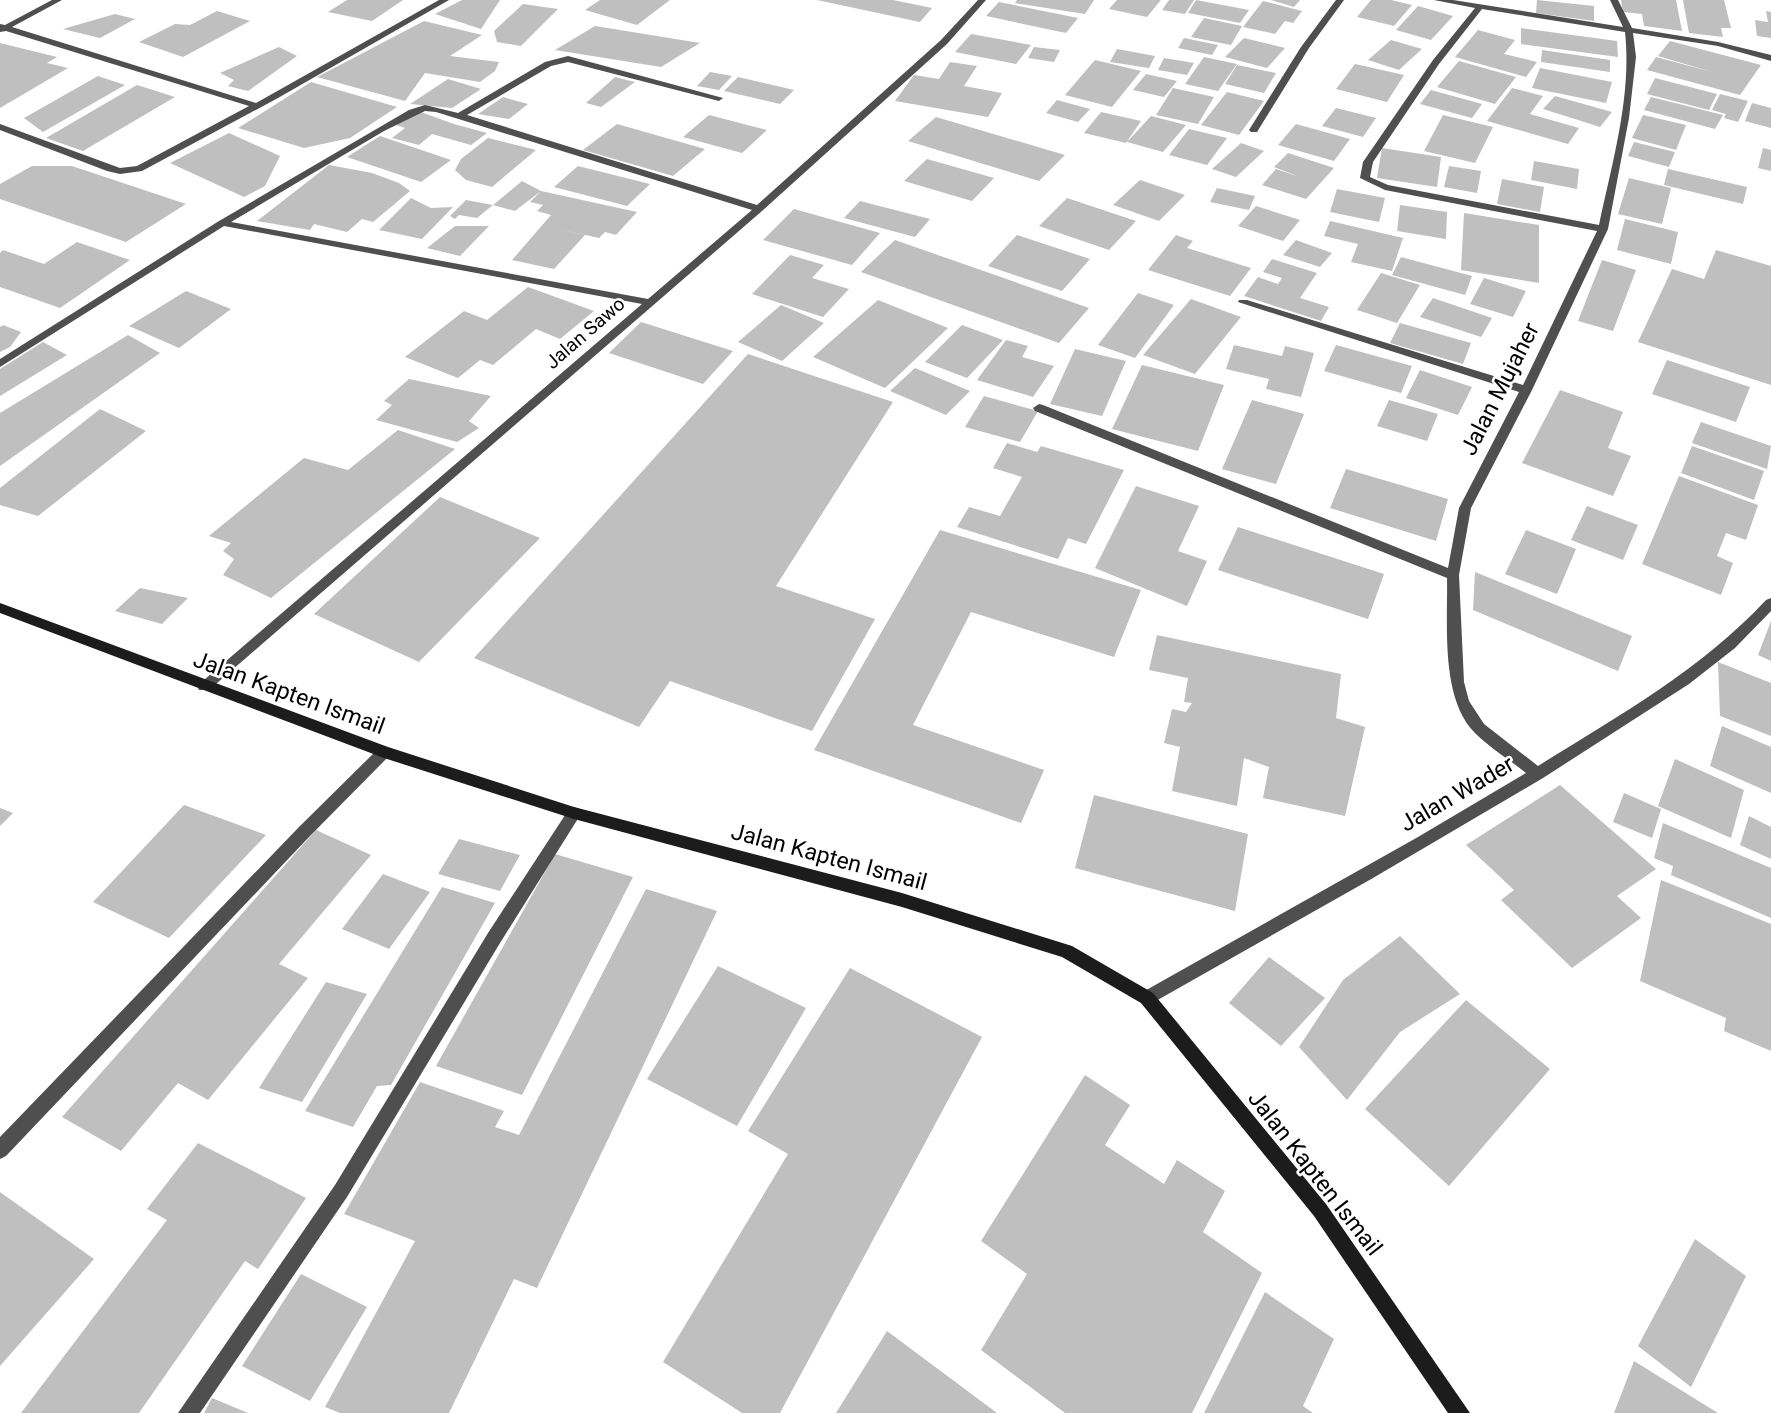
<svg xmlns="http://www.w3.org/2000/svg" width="1771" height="1413" viewBox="0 0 1771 1413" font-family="Roboto,sans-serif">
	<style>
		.building { fill: #bfbfbf }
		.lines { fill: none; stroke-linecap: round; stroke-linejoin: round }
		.street { fill: #4f4f4f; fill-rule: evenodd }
		.secondary { fill: #1c1c1c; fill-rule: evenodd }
		.labels { text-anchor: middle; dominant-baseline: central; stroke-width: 5; stroke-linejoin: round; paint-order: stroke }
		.far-street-label { font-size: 19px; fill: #000; stroke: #fff }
		.street-label { font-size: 23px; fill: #000; stroke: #fff }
	</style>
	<rect width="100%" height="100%" fill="#fff"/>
	<!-- building -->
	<path class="building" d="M347,0H403L372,21L328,12Z
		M462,0H500L481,29L435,14Z
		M600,0H670L637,25L585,10Z
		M817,0H893L932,8L920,22Z
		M1017,0H1094L1085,14L1015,3Z
		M1117,0H1161L1147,17L1109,9Z
		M1169,0H1194L1185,14L1162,10Z
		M1196,0L1249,10L1240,23L1188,13Z
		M1271,0H1300L1294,7Z
		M1371,0H1391L1412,5L1394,26L1357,17Z
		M1537,0L1594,6V21L1536,13Z
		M1621,0H1676L1682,31L1644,26L1642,14L1623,12Z
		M1683,0H1724L1731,28H1721L1723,37L1689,33Z
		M1263,1L1302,11L1293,23L1285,21L1275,34L1243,27Z
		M999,2L1078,18L1066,33L986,16Z
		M523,4L558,9L521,46L497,42L494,31Z
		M1418,6L1453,16L1431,40L1396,30Z
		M217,11L250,21L183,57L139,42L175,24L190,25Z
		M1766,11L1771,12V38L1757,36L1755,20L1768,22Z
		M115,14L135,19L100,38L63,29Z
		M1204,18L1242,26L1231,45L1191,37Z
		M424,21L482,35L450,56L499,62L495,71L480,82L425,73L405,101L317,77Z
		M595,26L700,43L661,67L555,50Z
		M1521,28L1617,41L1618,57L1521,44Z
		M1478,30L1515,40L1504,54L1537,62L1526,77L1455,57Z
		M971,34L1031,45L1016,64L955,52Z
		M1184,38L1218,45L1212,55L1178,48Z
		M1244,38L1285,48L1267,68L1225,57Z
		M1391,40L1422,49L1399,70L1368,60Z
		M1670,41L1761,65L1740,95L1647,70L1656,57L1712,72L1658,56Z
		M0,43L57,57L47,63L68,68L0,108Z
		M279,47L297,56L248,91L228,86L234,80L220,73Z
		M1034,47L1060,50L1054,62L1028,58Z
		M1117,49L1155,56L1149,68L1110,62Z
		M1542,50L1610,60V72L1541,62Z
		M1204,57L1237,64L1218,91L1185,84Z
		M1164,58L1194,63L1187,75L1158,70Z
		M1095,60L1141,71L1112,107L1065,95Z
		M1459,61L1516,77L1495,104L1437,87Z
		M950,62L977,66L964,86L1002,93L988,117L895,101L914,75L939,79Z
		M1355,64L1404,75L1387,102L1336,89Z
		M1237,65L1276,73L1264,93L1225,84Z
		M1540,68L1612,82L1606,103L1532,88Z
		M710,72L732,76L719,90L697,86Z
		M1146,74L1177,81L1164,97L1133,90Z
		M98,76L125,85L43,132L24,118Z
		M615,77L635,82L601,107L586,103Z
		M738,77L794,90L780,104L724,91Z
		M1655,78L1717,94L1709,110L1647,94Z
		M448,79L481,89L452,108L410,104Z
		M311,82L397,107L350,138L304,148L238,128Z
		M137,85L175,97L83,151L46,138Z
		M1173,88L1214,97L1198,124L1156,115Z
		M1512,88L1543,96L1530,114L1579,128L1568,144L1487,121Z
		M1431,90L1482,104L1472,118L1420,104Z
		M1227,92L1264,101L1239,135L1201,125Z
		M1720,94L1748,101L1738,122L1724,118L1726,114L1712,110Z
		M1555,96L1612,112L1600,127L1543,109Z
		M503,97L528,104L509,119L478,114Z
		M1651,97L1723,115L1715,129L1644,110Z
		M1057,100L1090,109L1078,122L1046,113Z
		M1752,103L1771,108V128L1745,121Z
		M1336,108L1376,118L1363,137L1322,126Z
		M418,111L454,124L487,133L471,145L432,134L419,145L392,138L405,128L396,125Z
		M1101,112L1141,121L1126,143L1084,133Z
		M709,115L767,130L742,153L683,137Z
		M1443,115L1493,127L1475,163L1424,151Z
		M1643,115L1686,125L1676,150L1632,138Z
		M1151,116L1186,125L1163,152L1127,142Z
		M936,117L1065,155L1039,181L908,141Z
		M617,124L705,149L673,176L583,150Z
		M1296,124L1350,139L1334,161L1278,145Z
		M1189,129L1227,138L1207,165L1169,155Z
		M229,133L280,156L265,186L244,197L170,163Z
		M380,136L451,160L421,182L347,157Z
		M488,138L536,150L492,187L466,180L455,170L461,159Z
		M1634,142L1675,152L1669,167L1628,156Z
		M1241,143L1264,151L1236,177L1212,169Z
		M1382,148L1441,157L1437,187L1377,178Z
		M1763,148L1771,150V171L1758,168Z
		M1288,153L1334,168L1306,199L1262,185L1276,169L1300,177L1274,167Z
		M927,159L994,178L972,201L904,181Z
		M1534,161L1579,169L1577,189L1531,180Z
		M329,165L372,173L399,183L410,191L373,222L362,219L347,232L314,224L310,230L257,221Z
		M32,166H72L186,204L126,242L0,199V184Z
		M578,166L650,184L627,206L554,187Z
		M1449,166L1481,171L1477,193L1444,187Z
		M1668,169L1747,187L1743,204L1664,185Z
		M1629,178L1671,188L1662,224L1618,214Z
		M1502,179L1544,187L1540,212L1497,204Z
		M1140,180L1185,195L1159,221L1113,205Z
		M522,181L541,191L637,212L616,235L605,232L599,238L550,227L585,235L554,269L512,260L551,215L537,211L543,205L530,202L541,191L515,211L493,205Z
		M1217,188L1255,196L1249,210L1210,202Z
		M1337,189L1385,198L1379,222L1330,212Z
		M411,198L431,208L453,207L422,239L379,230Z
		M1067,198L1136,221L1109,250L1039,226Z
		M466,200L493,205L477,218L459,215L455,219L450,216Z
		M860,201L930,219L915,237L844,218Z
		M1400,205L1447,212L1446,239L1397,231Z
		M1256,206L1300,220L1283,241L1238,226Z
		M794,209L880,233L852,265L763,240Z
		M1464,213L1539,225V283L1461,270Z
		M1625,219L1678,232L1671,264L1617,250Z
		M1330,221L1403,238L1392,271L1351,262L1358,244L1324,236Z
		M455,226H489L460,256L427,248Z
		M1017,235L1090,259L1062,291L988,266Z
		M1176,235L1193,241L1187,248L1251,268L1230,296L1148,270Z
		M895,240L1089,308L1059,343L861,272Z
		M1296,240L1332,253L1320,267L1283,255Z
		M77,242L130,260L60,308L0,287V253L3,250L44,264Z
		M1716,250L1771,266V385L1638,342L1672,269L1704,279Z
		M790,255L824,265L812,278L849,289L823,317L752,294Z
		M1401,257L1472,276L1465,295L1392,275Z
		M1272,259L1317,273L1300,298L1329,307L1321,321L1244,296L1258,277L1278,284L1282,278L1263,272Z
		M1602,260L1636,270L1613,331L1578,321Z
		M1381,273L1420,285L1397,323L1357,310Z
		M1484,278L1526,291L1513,317L1470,304Z
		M528,287L594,311L560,339L536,329L493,365L480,360L458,378L405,357L464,311L487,320Z
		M186,291L231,309L179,348L129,326Z
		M1138,293L1174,305L1135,358L1098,345Z
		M1433,298L1492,318L1481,337L1420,317Z
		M1191,299L1241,317L1195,374L1143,355Z
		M878,300L948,328L885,388L813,357Z
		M781,305L824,323L782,361L738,342Z
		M641,322L733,351L703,384L609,353Z
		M1400,323L1471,343L1463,364L1390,343Z
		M3,325L21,332L10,347L0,352V327Z
		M962,325L1003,340L967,378L925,362Z
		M128,335L160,353L0,466V413Z
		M1006,340L1028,346L1022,357L1054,366L1033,397L977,380Z
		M43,342L67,355L0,396V369Z
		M1234,345L1282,356L1285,346L1314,353L1301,397L1266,389L1269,379L1226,369Z
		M1336,345L1412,366L1401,393L1324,371Z
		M1075,349L1126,361L1102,416L1050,404Z
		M748,354L893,402L776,586L875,619L812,731L670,681L639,727L474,658Z
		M1667,360L1750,387L1736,422L1652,394Z
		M1142,365L1224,385L1198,451L1112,429Z
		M915,368L970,391L946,415L890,391Z
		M1420,370L1472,387L1458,415L1406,398Z
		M409,379L491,396L469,421L479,428L457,442L376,420L392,405L384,401Z
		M1560,390L1623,412L1608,448L1631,456L1613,496L1522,463Z
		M984,396L1038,411L1020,442L965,427Z
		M1252,400L1304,414L1276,484L1222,469Z
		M1389,400L1438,414L1427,441L1377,426Z
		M100,409L146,431L38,516L0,505V488Z
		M1701,422L1771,446L1767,469L1692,443Z
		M398,430L455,449L271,598L223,575L234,559L223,551L231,543L209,536L304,458L348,470Z
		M1007,443L1037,452L1041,446L1124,470L1086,544L1068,538L1058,559L957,527L969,507L1000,516L1022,477L993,468Z
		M1692,446L1764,471L1754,500L1681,473Z
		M1346,469L1448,499L1436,541L1330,508Z
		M1679,476L1758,505L1746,540L1726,533L1717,556L1733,563L1721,595L1642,564Z
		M1136,486L1199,506L1178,551L1207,561L1187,606L1095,568Z
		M440,497L540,538L419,662L314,614Z
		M1587,506L1638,525L1623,560L1571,540Z
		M1238,527L1384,574L1368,619L1218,570Z
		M940,530L1141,590L1114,657L971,612L913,725L1044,770L1021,823L814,750Z
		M1526,530L1576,549L1557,594L1505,574Z
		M1475,572L1632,636L1618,671L1473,610Z
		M140,588L188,598L162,624L115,611Z
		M1771,621V661L1758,655Z
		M1157,635L1341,674L1336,718L1365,727L1345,816L1263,798L1269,767L1244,758L1237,806L1172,791L1180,747L1164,743L1172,709L1186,712L1192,703L1184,702L1188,678L1149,670Z
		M1718,662L1771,683V736L1720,716Z
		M1722,726L1771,747V793L1710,766Z
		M1675,759L1744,790L1731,838L1658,806Z
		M1560,785L1656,869L1617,896L1641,918L1572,968L1501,900L1514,890L1466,845Z
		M1624,793L1661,809L1652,838L1613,822Z
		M1094,795L1248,834L1235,911L1075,868Z
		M184,805L266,835L169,938L93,902Z
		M0,808L13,813L0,826Z
		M1749,816L1771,827V859L1740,845Z
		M1663,823L1771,868V918L1671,875L1673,866L1654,858Z
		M316,830L371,855L279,964L308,978L208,1100L178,1083L121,1151L62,1117Z
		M459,839L520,855L500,891L438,874Z
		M555,854L633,877L522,1095L436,1066Z
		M383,874L430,892L389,949L342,929Z
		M1661,880L1771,924V1051L1724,1031L1726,1018L1640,981Z
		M442,887L495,903L391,1085L377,1086L353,1127L305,1111Z
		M646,889L717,911L537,1288L514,1279L449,1413H340L325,1407L415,1241L344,1214L420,1082L504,1111L495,1127L519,1135Z
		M1400,936L1460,994L1400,1032L1347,1100L1299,1047L1343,980Z
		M1269,957L1325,998L1281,1046L1229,1003Z
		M718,966L806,1008L737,1126L647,1079Z
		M850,968L982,1037L780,1413H742L663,1362L788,1154L748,1131Z
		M326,982L367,994L302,1102L259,1088Z
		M1466,1000L1550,1069L1449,1186L1365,1109Z
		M1085,1075L1130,1105L1105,1145L1164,1184L1177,1160L1225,1191L1203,1232L1262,1273L1192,1413H1065L981,1350L1027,1274L981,1241Z
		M198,1143L306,1198L258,1269L245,1261L139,1413H21L167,1220L147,1209Z
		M0,1192L94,1259L0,1366Z
		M1695,1239L1746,1276L1691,1387L1638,1346Z
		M301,1274L367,1307L310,1401L242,1366Z
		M1265,1292L1334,1339L1303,1406L1313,1413H1204Z
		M887,1331L997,1413H836Z
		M1634,1361L1718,1413H1614Z
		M212,1398L248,1413H204Z"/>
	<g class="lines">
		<!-- street -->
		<path class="street" d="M52,0H62L12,27L256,103L439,0H449L278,98L142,171L120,174L107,171L0,130V124L120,168L137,166L249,106L6,31L0,32V24L5,25Z
			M978,0H986L947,44L762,211L209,690H199L197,686L642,304L224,226L0,367V359L219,221L409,110L425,105L458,113L545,62L568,56L723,98L719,101L568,62L551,66L467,115L757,205L941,40ZM425,111L436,112L752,210L648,299L231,222L384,131Z
			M1336,0H1344L1309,48L1257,132H1251L1249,130L1301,47Z
			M1434,0H1453L1623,27L1610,0H1618L1632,28L1718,42L1771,55V61L1718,46L1633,33L1636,57L1629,118L1608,229L1532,390L1471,508L1459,575L1464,682L1469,701L1484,724L1538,766C1618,716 1701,670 1766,600L1771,598V611L1735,648L1689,684L1543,778L1373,878L1147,1006L1141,1003L1139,998L1141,993L1418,837L1526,773C1510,760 1490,748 1475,733C1440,698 1448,624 1447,578L1035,411L1033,408L1039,404L1043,405L1448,568L1459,508L1519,392L1238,302L1239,300H1247L1523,385L1597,231L1385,190L1360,178L1363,162L1433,60L1475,8ZM1482,9L1625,32C1632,96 1612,163 1599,225L1388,185L1370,177L1373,162L1439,64Z
			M384,746L389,748L391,752L389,756L309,837L6,1156L0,1159V1137L299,827L379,748Z
			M574,807L579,809L581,813L579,817L500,943L347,1197L200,1413H178L335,1185L488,933L569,809Z"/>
		<!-- secondary -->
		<path class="secondary" d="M0,603L388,747L574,807L902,893L1072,946L1153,993L1326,1204L1470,1413H1448L1314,1216L1141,1003L1062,957L902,907L574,819L384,758L0,613Z"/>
	</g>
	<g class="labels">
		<!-- far-street labels -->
		<g class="far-street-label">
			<text transform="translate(585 333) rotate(-41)">Jalan Sawo</text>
		</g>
		<!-- street labels -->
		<g class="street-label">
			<text transform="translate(1500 389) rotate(-63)">Jalan Mujaher</text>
			<text transform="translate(289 693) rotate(20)">Jalan Kapten Ismail</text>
			<text transform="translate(1457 794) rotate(-30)">Jalan Wader</text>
			<text transform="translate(829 857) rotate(15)">Jalan Kapten Ismail</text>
			<text transform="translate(1315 1173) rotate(52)">Jalan Kapten Ismail</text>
		</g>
	</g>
</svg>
